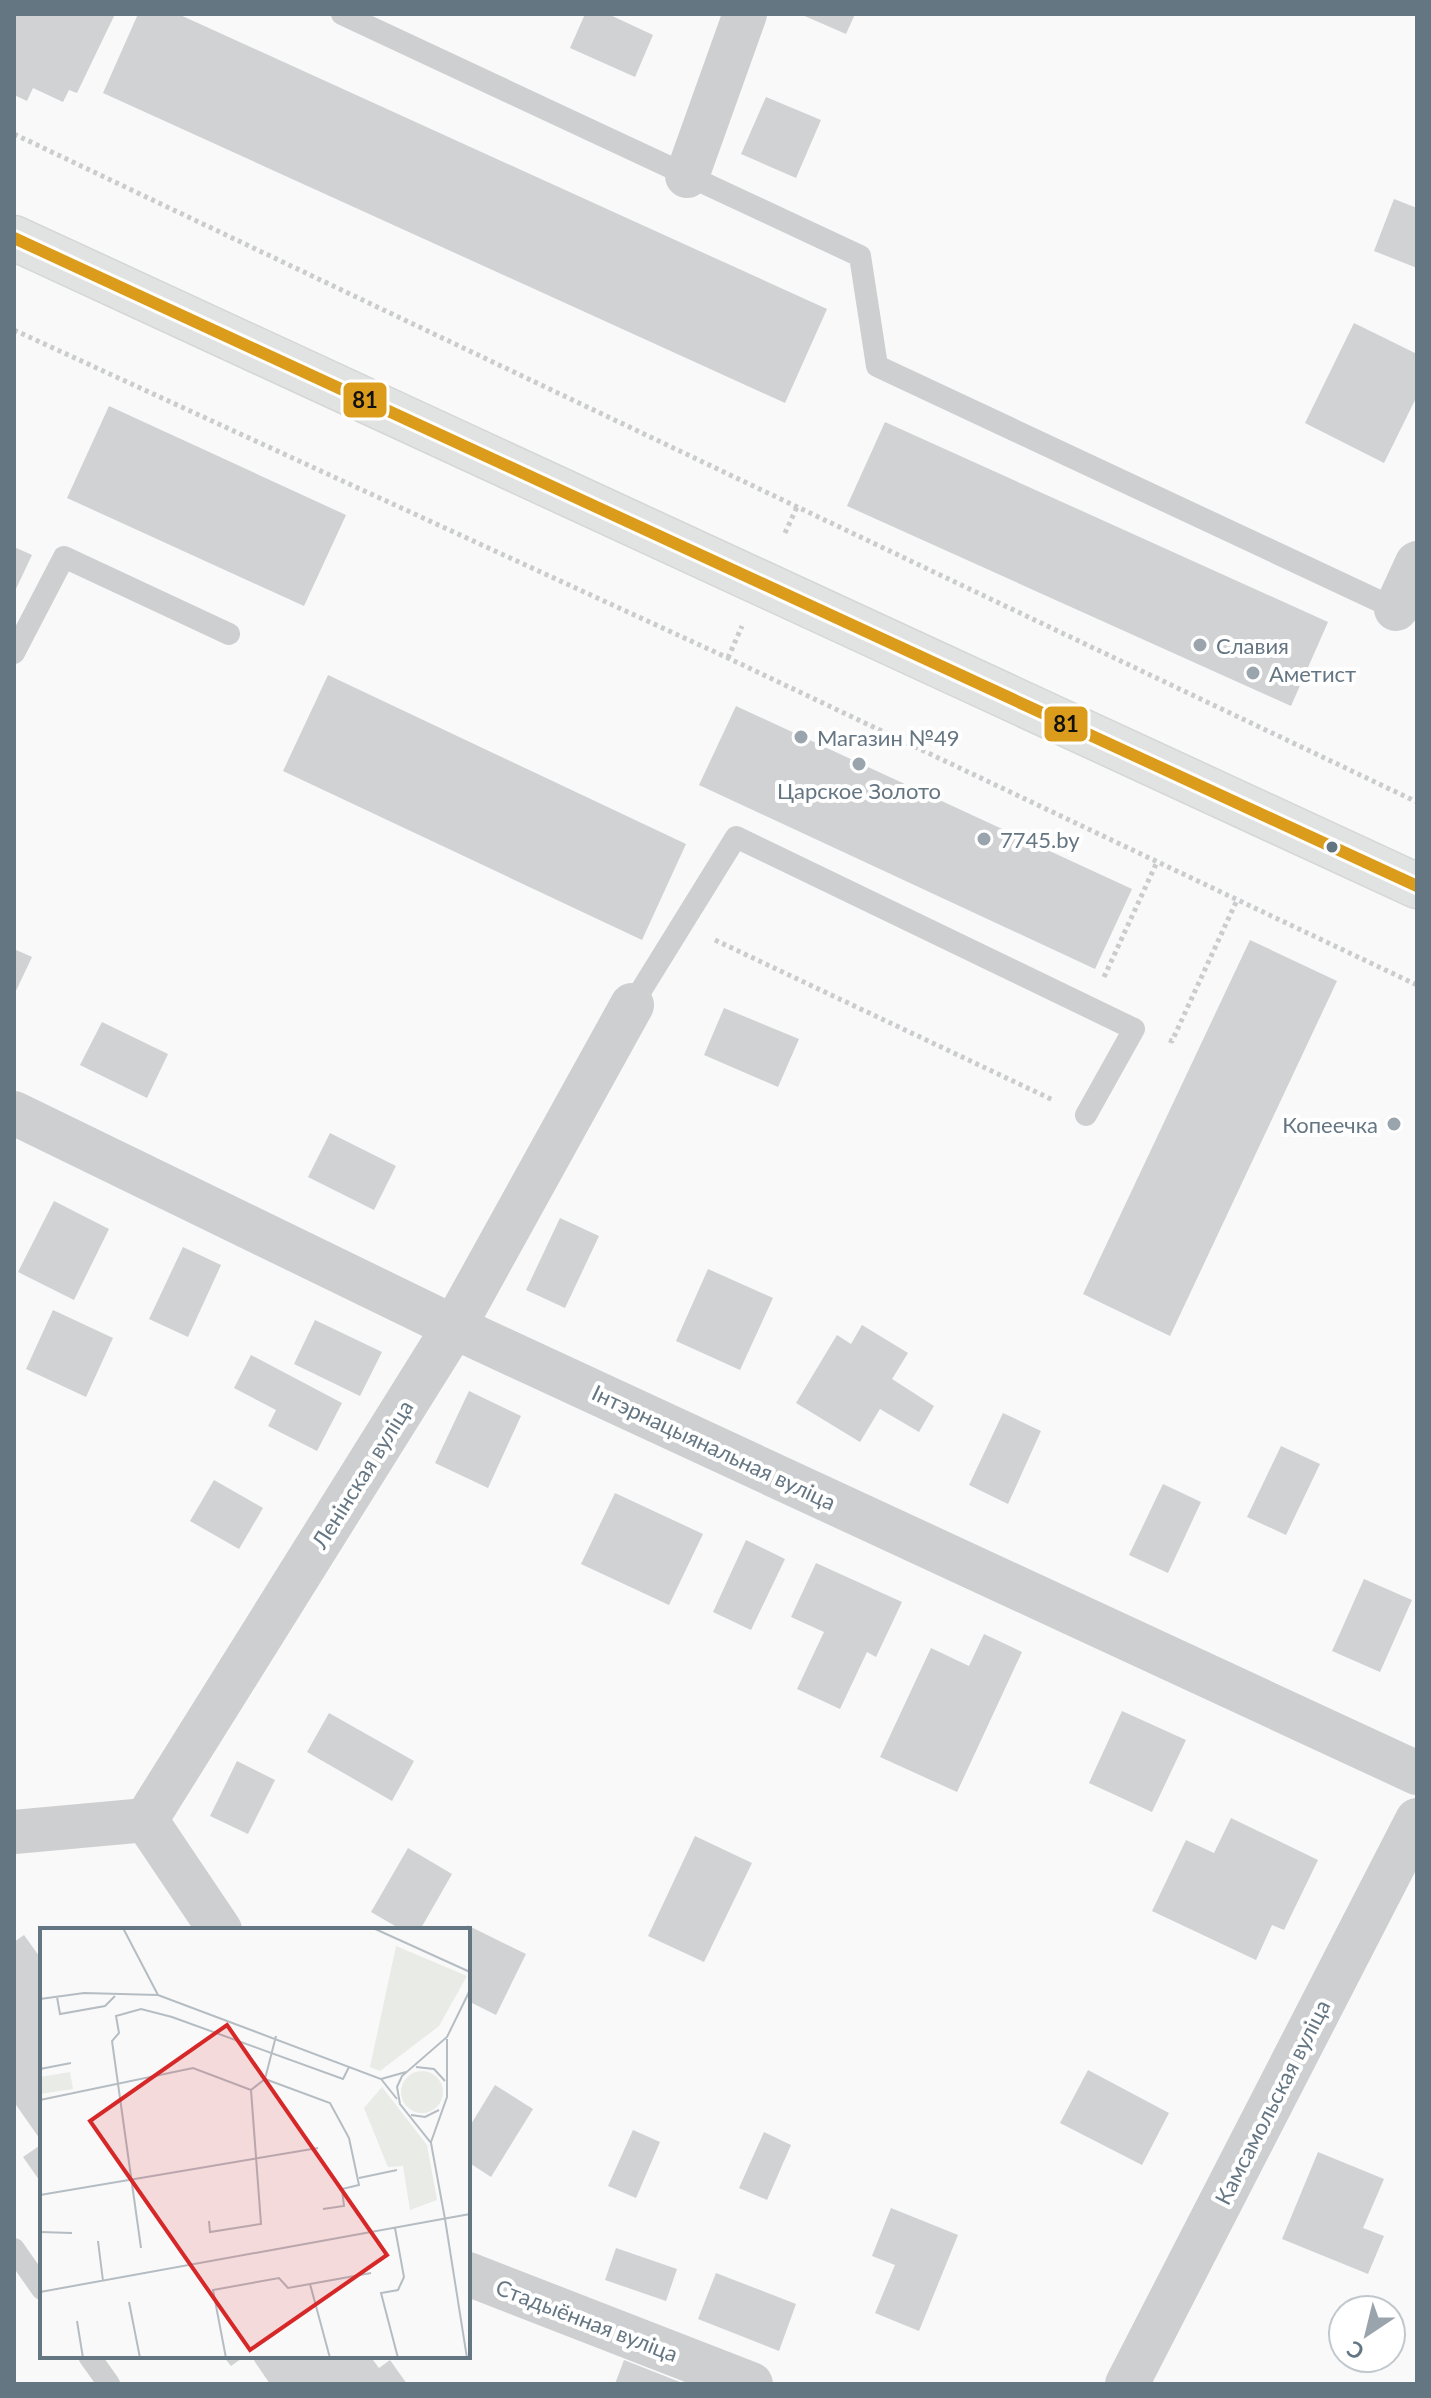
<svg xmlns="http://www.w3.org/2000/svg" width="1431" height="2398" viewBox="0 0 1431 2398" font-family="Lato,sans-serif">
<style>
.building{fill:#d0d2d3}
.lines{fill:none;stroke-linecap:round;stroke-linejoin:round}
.secondary-casing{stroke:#d5d6d7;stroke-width:47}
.path{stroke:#cbcccd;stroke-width:5;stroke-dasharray:4 4;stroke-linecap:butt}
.service{stroke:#cecfd0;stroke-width:22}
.minor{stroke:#cecfd0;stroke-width:44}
.secondary{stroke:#e1e2e2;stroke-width:44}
.bus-1-casing{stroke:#fff;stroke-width:18}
.bus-1{stroke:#da9c1a;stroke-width:12}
.poi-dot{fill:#99a4ac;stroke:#fff;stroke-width:3}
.bus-dot{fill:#657683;stroke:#fff;stroke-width:3}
.labels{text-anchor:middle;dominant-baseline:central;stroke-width:8;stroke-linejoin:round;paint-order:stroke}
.poi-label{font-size:22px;fill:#657683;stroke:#fff;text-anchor:start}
.street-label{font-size:22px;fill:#657683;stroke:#fff}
.inset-road{fill:none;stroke:#b5bdc3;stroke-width:2}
.view{fill:#d62828;fill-opacity:0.15;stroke:#d62828;stroke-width:4}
.inset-edge{fill:none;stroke:#657683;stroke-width:4}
.line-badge{stroke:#fff;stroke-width:3}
.pale-badge-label{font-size:22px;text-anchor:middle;font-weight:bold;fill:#111}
</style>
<rect width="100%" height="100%" fill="#f9f9f9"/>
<g class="building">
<polygon points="14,14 115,14 77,93 69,90 63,102 33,88 27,101 14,95"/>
<polygon points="138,14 178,14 827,309 785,403 103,93"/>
<polygon points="585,14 608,14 653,35 635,77 570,48"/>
<polygon points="800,14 855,14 846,34"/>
<polygon points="766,97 821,120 796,178 741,154"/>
<polygon points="1394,199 1417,208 1417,268 1374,251"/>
<polygon points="1354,323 1417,354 1417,396 1384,463 1305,423"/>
<polygon points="109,406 346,515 304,606 67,498"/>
<polygon points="885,422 1328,622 1291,706 847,506"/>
<polygon points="14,547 32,555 14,593"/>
<polygon points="328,675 686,844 642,940 283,771"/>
<polygon points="736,706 1132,889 1095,969 699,785"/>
<polygon points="1250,940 1337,981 1170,1336 1083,1294"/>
<polygon points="14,949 32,957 14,995"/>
<polygon points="724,1008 799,1039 778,1087 704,1055"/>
<polygon points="102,1022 168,1054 147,1098 80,1065"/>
<polygon points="330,1133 396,1166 374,1210 308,1177"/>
<polygon points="54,1201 109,1229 74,1300 18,1272"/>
<polygon points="560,1218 599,1236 565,1308 526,1290"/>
<polygon points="183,1247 221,1265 188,1337 149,1319"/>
<polygon points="708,1269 773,1298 740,1370 676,1341"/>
<polygon points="53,1310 113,1338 86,1397 26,1369"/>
<polygon points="315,1320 382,1352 360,1396 294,1364"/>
<polygon points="862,1325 908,1353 892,1379 934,1406 919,1432 880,1409 860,1442 796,1403 837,1335 851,1344"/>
<polygon points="251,1355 342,1403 317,1451 268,1426 276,1410 234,1388"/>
<polygon points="469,1391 521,1416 488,1488 435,1463"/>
<polygon points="1003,1413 1041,1431 1008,1504 969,1485"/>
<polygon points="1281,1446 1320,1464 1286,1535 1247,1517"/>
<polygon points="214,1480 263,1508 239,1549 190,1521"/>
<polygon points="1163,1484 1201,1502 1168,1573 1129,1555"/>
<polygon points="615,1493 703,1534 669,1605 581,1564"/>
<polygon points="746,1540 785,1559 751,1630 713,1612"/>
<polygon points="816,1563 902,1602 876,1657 867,1652 840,1709 797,1689 824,1632 791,1617"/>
<polygon points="1364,1579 1412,1600 1380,1672 1332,1651"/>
<polygon points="984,1634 1022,1652 957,1792 880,1757 931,1648 969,1666"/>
<polygon points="1122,1711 1186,1740 1152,1812 1089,1783"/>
<polygon points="329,1713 414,1761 392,1801 307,1752"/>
<polygon points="237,1761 275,1780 248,1834 210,1816"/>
<polygon points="1231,1818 1318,1860 1284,1930 1272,1925 1256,1960 1152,1911 1186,1840 1214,1853"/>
<polygon points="695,1836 752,1863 704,1962 648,1936"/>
<polygon points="408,1848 452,1874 420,1930 402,1930 371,1912"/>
<polygon points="467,1925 526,1954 496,2015 468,2001"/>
<polygon points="24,1935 42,1960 42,2142 14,2102 14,1942"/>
<polygon points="1088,2070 1169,2113 1142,2165 1060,2123"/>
<polygon points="495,2085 533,2109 491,2177 468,2162 468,2129"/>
<polygon points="633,2130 660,2142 636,2198 608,2186"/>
<polygon points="764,2132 791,2145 767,2200 739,2188"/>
<polygon points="42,2144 42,2184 23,2157"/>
<polygon points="1318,2152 1384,2179 1363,2228 1384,2236 1368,2274 1282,2239"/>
<polygon points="891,2208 958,2235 919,2331 875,2313 895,2265 872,2256"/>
<polygon points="616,2248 677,2269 666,2301 605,2280"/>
<polygon points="716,2273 796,2304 779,2351 698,2319"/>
<polygon points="223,2356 245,2356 231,2366"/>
<polygon points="251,2356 370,2356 379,2368 390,2360 407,2384 270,2384"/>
<polygon points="624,2360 685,2384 615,2384"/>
</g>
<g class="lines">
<g class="secondary-casing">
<polyline id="secondary" points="14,238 1417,886"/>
</g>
<g class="path">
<polyline points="14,134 1417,802"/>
<polyline points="14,330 728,658 1417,985"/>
<polyline points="785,533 797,507"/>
<polyline points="728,658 742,626"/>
<polyline points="715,940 1053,1100"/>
<polyline points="1104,977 1157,862"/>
<polyline points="1169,1040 1172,1041 1237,900"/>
</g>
<g class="service">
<polyline points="342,14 860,256 877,366 1396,609"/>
<polyline points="14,653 64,557 229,634"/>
<polyline points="632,1005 736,837 1134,1029 1086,1115"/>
<polyline points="14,2249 42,2289"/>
<polyline points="89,2356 109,2384"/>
</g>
<g class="minor">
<polyline points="687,176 745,14"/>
<polyline points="1396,609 1417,563"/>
<polyline points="14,1113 454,1327 1417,1773"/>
<polyline points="146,1820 220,1930"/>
<polyline points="14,1832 146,1820 454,1327 632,1005"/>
<polyline points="468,2274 751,2384"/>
<polyline points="1127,2384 1417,1820"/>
</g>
<use href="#secondary" class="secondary"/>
<g class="bus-1-casing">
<polyline id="bus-1" points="14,238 1417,886"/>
</g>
<use href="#bus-1" class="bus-1"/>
</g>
<g class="poi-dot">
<circle cx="1200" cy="645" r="8"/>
<circle cx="1253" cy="673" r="8"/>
<circle cx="801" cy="737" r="8"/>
<circle cx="859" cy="764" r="8"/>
<circle cx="984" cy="839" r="8"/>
<circle cx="1394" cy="1124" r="8"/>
</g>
<circle class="bus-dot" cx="1332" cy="847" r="7"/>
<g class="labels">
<g class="poi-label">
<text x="1216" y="645">Славия</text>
<text x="1269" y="673">Аметист</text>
<text x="817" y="737">Магазин №49</text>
<text x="859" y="790" text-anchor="middle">Царское Золото</text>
<text x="1000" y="839">7745.by</text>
<text x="1378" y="1124" text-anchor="end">Копеечка</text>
</g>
<g class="street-label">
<text transform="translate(714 1447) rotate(25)">Інтэрнацыянальная вуліца</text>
<text transform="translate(362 1474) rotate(-58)">Ленінская вуліца</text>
<text transform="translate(1272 2102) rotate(-63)">Камсамольская вуліца</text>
<text transform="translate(587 2320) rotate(21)">Стадыённая вуліца</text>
</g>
</g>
<g transform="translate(40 1928)">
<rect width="430" height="430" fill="#f9f9f9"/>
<path d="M356,18L427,48L399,98L340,143L330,139ZM361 164a21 21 0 1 1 42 0a21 21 0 1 1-42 0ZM30,144L33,161L0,166V149ZM342,159L387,217L397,272L370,282L363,238L348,239L324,180Z" fill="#e8ebe6"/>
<path class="inset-road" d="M83,0L118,67M333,0L430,44M17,69L20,86L65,78L75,68M0,71L44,65L118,67L341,151L357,171M376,139L394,141L405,153M0,141L31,135M225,151L290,175L309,210L319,257L302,261L304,278L283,281M341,151L366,144M0,172L153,140L211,162M371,187L385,189L399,182M391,214L407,169V111M319,250L357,242M0,267L278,220M405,291L427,430M405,291L391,215L360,176L357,159L362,148L407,109L430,62M169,293L170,304L221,296L211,162L225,151L236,108M355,300L364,349L358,362L341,365L358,430M0,304L32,305M58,313L63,353M101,320L72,113L79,105L76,88L101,81L132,89L303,151L309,139M270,356L290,430M0,364L430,286M89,374L100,430M37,393L43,430M186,430L173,362L239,350L248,360L331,345"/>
<path class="view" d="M187,97L347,327L210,422L50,193Z"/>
<rect width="430" height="430" class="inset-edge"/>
</g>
<g class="line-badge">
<rect x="342" y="381" width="46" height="38" rx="8" fill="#da9c1a"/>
<rect x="1043" y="705" width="46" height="38" rx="8" fill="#da9c1a"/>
</g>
<g class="pale-badge-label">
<text x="365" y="408">81</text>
<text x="1066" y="732">81</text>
</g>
<rect width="1431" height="2398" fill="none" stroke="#657683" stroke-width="32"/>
<g transform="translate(1367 2334) rotate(215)"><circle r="38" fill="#ffffff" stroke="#c1c8cd" stroke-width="2"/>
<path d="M0-6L14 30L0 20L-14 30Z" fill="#99a4ac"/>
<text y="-12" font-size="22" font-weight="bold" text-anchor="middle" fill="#657683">С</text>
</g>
</svg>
